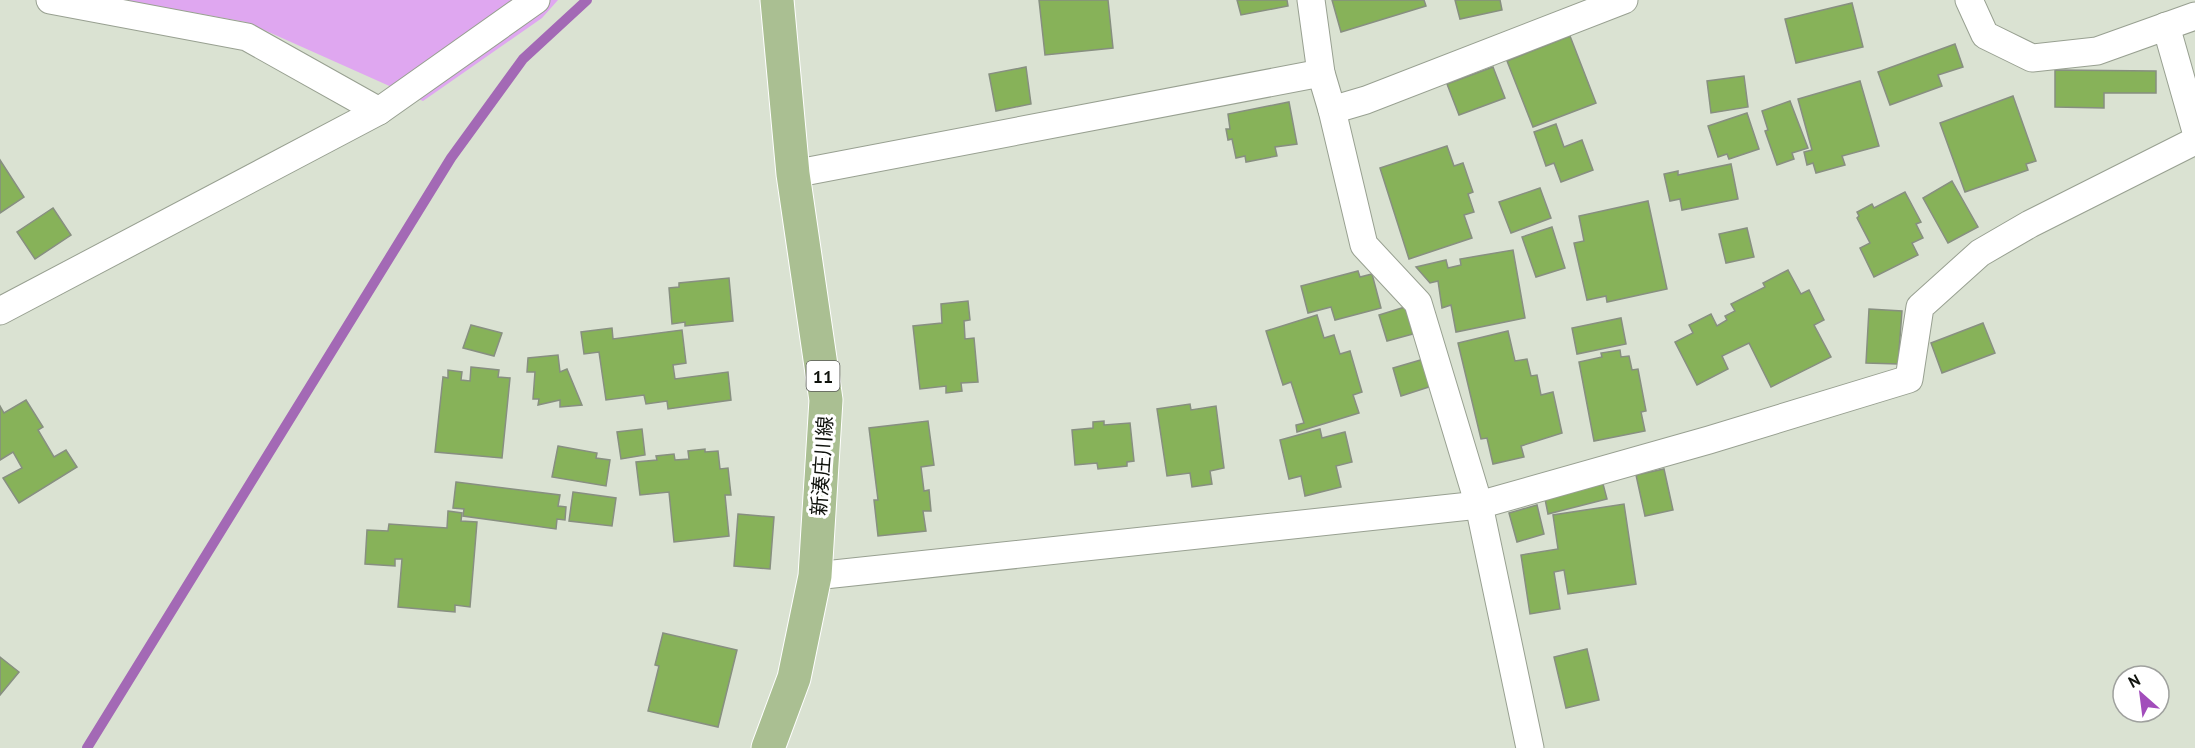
<svg xmlns="http://www.w3.org/2000/svg" width="2195" height="748" viewBox="0 0 2195 748" font-family="'PT Sans','Noto Sans JP',sans-serif">
<style>
.green{fill:#dfa7f0}
.lines{fill:none;stroke-linecap:round;stroke-linejoin:round}
.stream{stroke:#a369b5;stroke-width:10}
.building{fill:#87b259;stroke:#878f80;stroke-width:1.5}
.minor-casing{stroke:#98a091;stroke-width:29}
.primary-casing{stroke:#fff;stroke-width:35}
.minor{stroke:#fff;stroke-width:27}
.primary{stroke:#aabf92;stroke-width:33}
.labels{text-anchor:middle;dominant-baseline:central;stroke-width:6;stroke-linejoin:round;paint-order:stroke}
.shield{fill:#fff;stroke:#585a56;stroke-width:1.5}
.shield-label{font-size:18px;font-weight:bold;fill:#10130d}
.street-label{font-size:20px;fill:#10130d;stroke:#fff}
</style>
<rect width="100%" height="100%" fill="#dae2d2"/>
<polygon class="green" points="124,0 558,0 542,18 423,101 246,22"/>
<g class="lines">
<polyline class="stream" points="87,748 451,158 523,59 587,0"/>
</g>
<g class="building">
<polygon points="1039,0 1108,0 1113,48 1045,55"/>
<polygon points="1237,0 1287,0 1288,6 1241,15"/>
<polygon points="1332,0 1424,0 1426,6 1341,32"/>
<polygon points="1455,0 1500,0 1502,10 1460,19"/>
<polygon points="1852,3 1863,47 1796,63 1785,19"/>
<polygon points="1570,36 1596,103 1533,127 1507,61"/>
<polygon points="1955,44 1963,67 1938,75 1942,86 1890,105 1878,72"/>
<polygon points="1026,67 1031,104 996,111 989,74"/>
<polygon points="1493,67 1505,98 1459,115 1447,84"/>
<polygon points="2055,70 2156,71 2156,93 2104,93 2104,108 2055,107"/>
<polygon points="1744,76 1748,107 1711,113 1707,81"/>
<polygon points="1860,81 1879,146 1842,156 1845,165 1816,173 1813,163 1807,165 1804,152 1812,150 1798,99"/>
<polygon points="2013,96 2036,161 2026,164 2028,170 1965,192 1940,123"/>
<polygon points="1790,101 1808,148 1792,153 1794,159 1777,165 1765,131 1768,130 1762,111"/>
<polygon points="1289,102 1297,144 1275,147 1277,156 1246,162 1245,156 1236,158 1232,139 1228,140 1226,129 1230,129 1228,114"/>
<polygon points="1747,113 1759,149 1729,159 1727,154 1718,157 1708,126"/>
<polygon points="1556,124 1564,147 1582,140 1593,170 1561,182 1554,163 1546,166 1534,132"/>
<polygon points="1447,146 1454,166 1463,163 1473,192 1468,194 1474,212 1464,215 1472,238 1409,259 1380,168"/>
<polygon points="0,160 24,197 0,213"/>
<polygon points="1731,164 1738,199 1682,210 1680,199 1670,201 1664,174 1678,171 1678,175"/>
<polygon points="1952,181 1978,227 1948,243 1923,198"/>
<polygon points="1540,188 1551,218 1511,233 1499,202"/>
<polygon points="1905,192 1921,222 1916,224 1923,238 1912,243 1918,255 1874,277 1860,248 1870,243 1857,218 1859,216 1857,212 1872,204 1874,208"/>
<polygon points="1648,201 1667,289 1607,302 1606,296 1587,300 1574,243 1584,241 1579,216"/>
<polygon points="53,208 71,235 35,259 17,232"/>
<polygon points="1552,227 1565,268 1536,277 1522,237"/>
<polygon points="1747,228 1754,257 1726,263 1719,234"/>
<polygon points="1513,250 1525,318 1456,332 1451,305 1442,308 1438,281 1430,283 1416,267 1446,260 1448,268 1461,265 1460,259"/>
<polygon points="1788,270 1801,294 1809,290 1824,320 1814,325 1831,357 1771,387 1749,343 1722,356 1728,369 1697,385 1675,342 1693,333 1689,325 1711,314 1717,326 1727,320 1725,316 1735,311 1731,304 1765,287 1763,283"/>
<polygon points="1358,271 1360,277 1372,274 1381,308 1335,320 1331,307 1308,313 1301,286"/>
<polygon points="729,278 733,321 685,326 685,322 672,324 669,288 679,287 679,283"/>
<polygon points="968,301 970,320 964,321 965,339 974,338 978,382 961,383 962,391 946,393 946,386 920,389 913,326 942,323 941,304"/>
<polygon points="1405,307 1413,334 1387,341 1379,315"/>
<polygon points="1869,309 1902,311 1898,364 1866,363"/>
<polygon points="1317,315 1324,338 1334,335 1340,354 1350,351 1362,392 1353,395 1359,413 1297,432 1296,425 1304,423 1291,382 1283,385 1266,331"/>
<polygon points="1621,318 1626,344 1577,354 1572,328"/>
<polygon points="1983,323 1995,353 1942,373 1931,343"/>
<polygon points="471,325 502,333 494,356 463,348"/>
<polygon points="612,328 613,339 682,330 686,363 673,365 675,379 728,372 731,400 668,409 667,401 646,404 644,395 606,400 599,352 584,354 581,332"/>
<polygon points="1508,331 1515,361 1527,359 1531,376 1537,375 1541,395 1553,392 1562,433 1521,446 1524,457 1493,464 1487,438 1481,439 1458,343"/>
<polygon points="1620,350 1621,357 1629,356 1632,370 1638,369 1646,411 1641,412 1645,431 1594,441 1579,362 1602,357 1601,353"/>
<polygon points="558,355 560,372 567,369 582,405 560,407 560,400 538,405 539,399 533,399 535,372 527,372 528,358"/>
<polygon points="1424,359 1432,386 1401,396 1393,368"/>
<polygon points="471,367 499,370 498,377 510,378 502,458 435,452 443,377 448,378 448,370 462,372 461,380 470,381"/>
<polygon points="26,400 43,427 38,430 54,457 66,450 77,467 19,503 3,478 22,468 13,452 0,460 0,406 4,413"/>
<polygon points="1190,404 1191,410 1216,406 1224,468 1210,471 1212,484 1192,487 1190,473 1167,476 1157,409"/>
<polygon points="928,421 934,465 921,467 924,491 929,490 931,511 923,511 926,531 878,536 874,500 878,500 869,428"/>
<polygon points="1104,421 1104,425 1130,423 1134,461 1127,462 1127,466 1098,469 1097,463 1075,465 1072,430 1093,428 1093,422"/>
<polygon points="642,429 645,455 621,459 617,432"/>
<polygon points="1320,429 1322,438 1345,432 1352,462 1336,466 1341,487 1305,496 1301,476 1289,479 1280,440"/>
<polygon points="558,446 597,453 596,458 610,460 606,486 552,477"/>
<polygon points="705,449 705,452 718,451 720,469 728,468 731,495 725,495 729,536 674,542 669,492 640,495 636,462 657,460 656,456 674,454 675,460 689,459 688,451"/>
<polygon points="1664,469 1673,510 1645,516 1636,475"/>
<polygon points="456,482 560,495 558,506 566,507 565,520 557,519 556,529 463,516 464,509 453,508"/>
<polygon points="1603,484 1607,499 1548,514 1545,499"/>
<polygon points="573,492 616,498 612,526 569,521"/>
<polygon points="1624,504 1636,584 1568,594 1564,570 1554,572 1560,609 1530,614 1521,555 1558,549 1553,515"/>
<polygon points="1537,505 1544,534 1517,542 1509,513"/>
<polygon points="448,511 462,513 461,521 477,522 470,607 455,605 455,612 398,607 402,559 395,559 395,566 365,564 367,530 388,531 389,524 447,528"/>
<polygon points="738,514 774,517 770,569 734,566"/>
<polygon points="663,633 737,650 718,727 648,711 659,666 655,665"/>
<polygon points="1587,649 1599,700 1566,708 1554,657"/>
<polygon points="0,657 19,672 0,695"/>
</g>
<g class="lines">
<g class="minor-casing">
<g id="minor">
<polyline points="50,0 247,37 379,111"/>
<polyline points="1311,0 1321,73 1332,110 1364,245 1418,303 1479,505 1530,748"/>
<polyline points="1969,0 1985,35 2032,58 2097,51 2195,16"/>
<polyline points="2166,26 2195,128"/>
<polyline points="1332,110 1366,100 1624,0"/>
<polyline points="793,174 1321,73"/>
<polyline points="0,311 379,111 536,0"/>
<polyline points="815,576 1479,505 1709,440 1909,379 1920,307 1980,253 2030,224 2195,141"/>
</g>
</g>
<g class="primary-casing">
<polyline id="primary" points="768,748 794,678 815,576 826,400 793,174 777,0"/>
</g>
<use href="#minor" class="minor"/>
<use href="#primary" class="primary"/>
</g>
<g class="labels">
<rect class="shield" x="806.5" y="361" width="33" height="30" rx="4.5"/>
<g class="shield-label">
<text x="823" y="376">11</text>
</g>
<g class="street-label">
<text transform="translate(822 466) rotate(-86)">新湊庄川線</text>
</g>
</g>
<g transform="translate(2141 694) rotate(332)"><circle r="28" fill="#ffffff" stroke="#9fa19e" stroke-width="1.5"/>
<path d="M0-4.5L10 22L0 15L-10 22Z" fill="#a24dbb"/>
<text y="-9" font-size="16" font-weight="bold" text-anchor="middle" fill="#10130d">N</text>
</g>
</svg>
